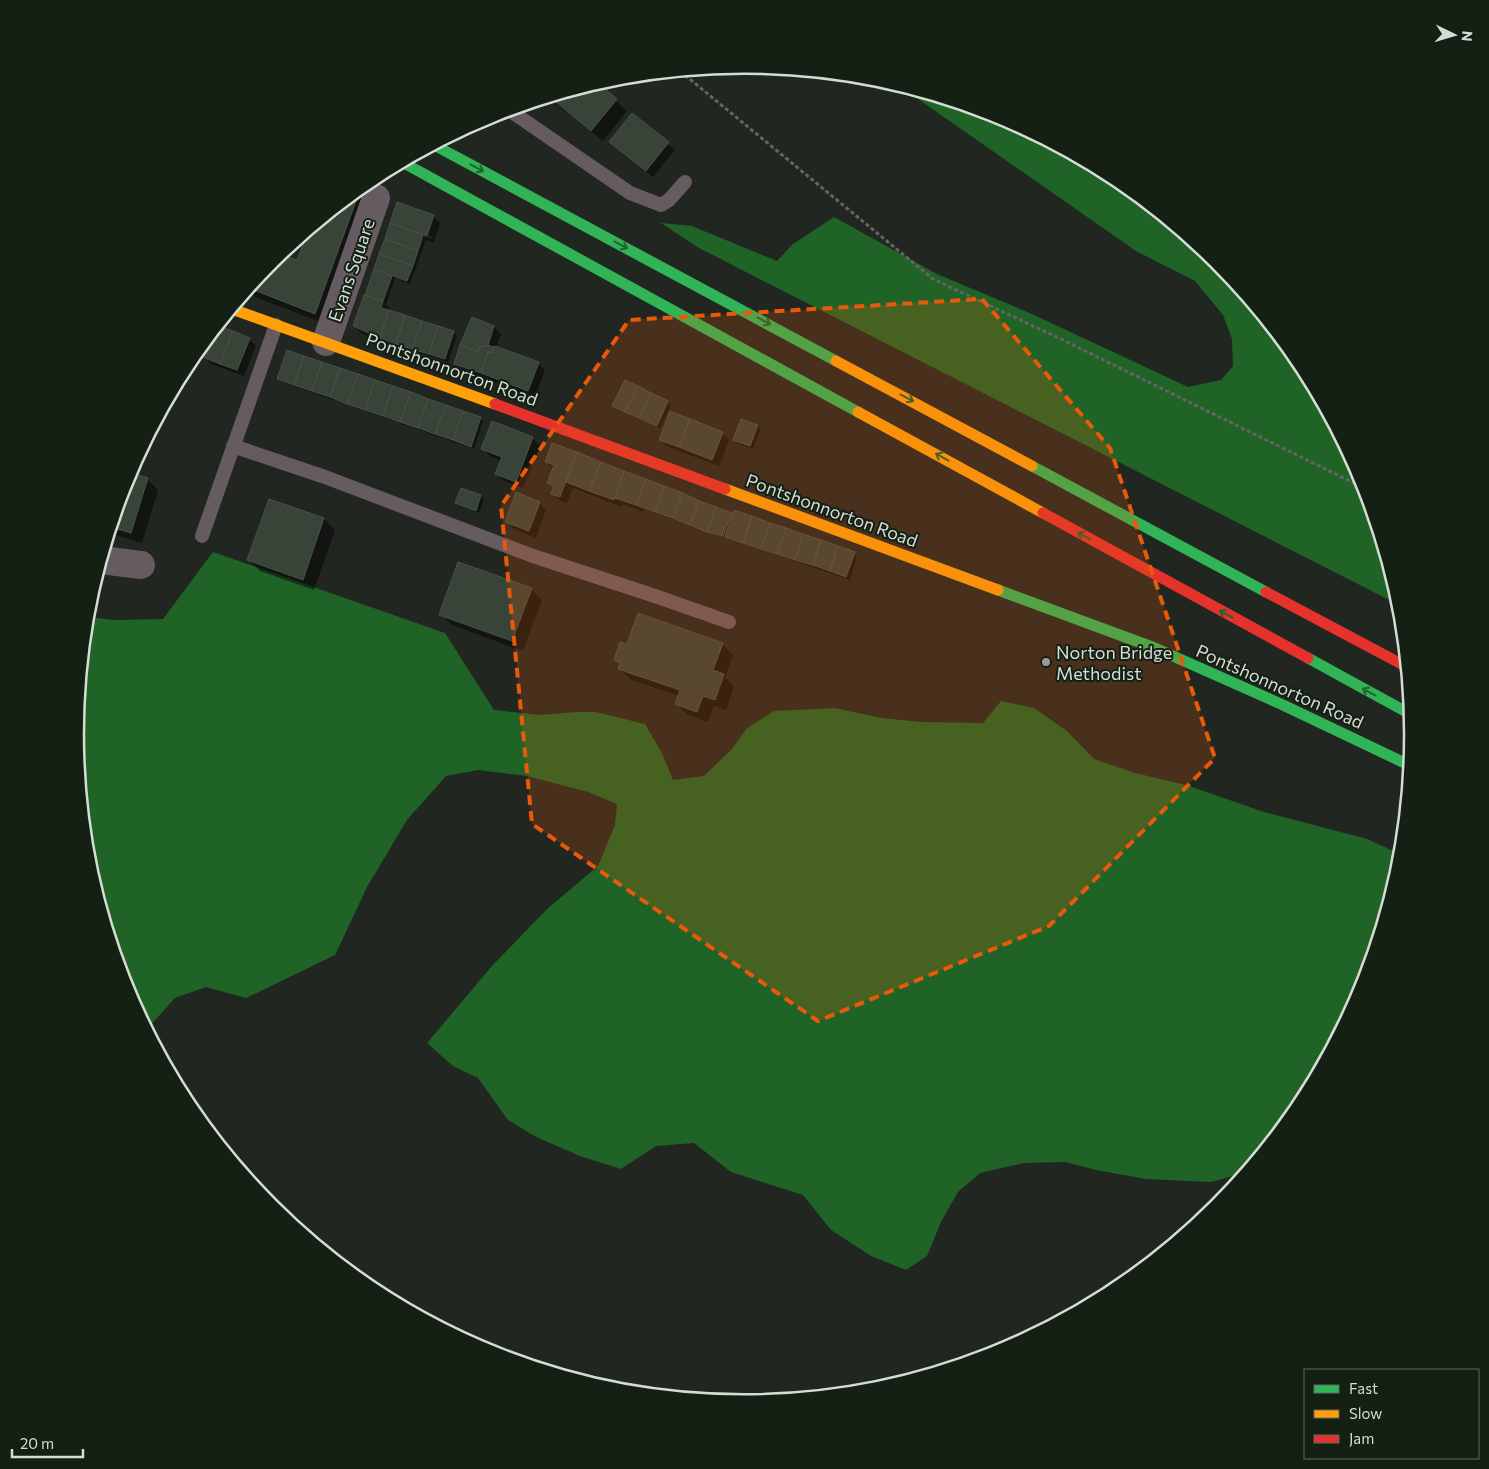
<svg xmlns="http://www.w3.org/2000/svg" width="1489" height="1469" viewBox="0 0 1489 1469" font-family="Commissioner,sans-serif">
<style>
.forest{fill:#206326}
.shadow{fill:#0007;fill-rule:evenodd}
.building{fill:#374437;stroke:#4b504b}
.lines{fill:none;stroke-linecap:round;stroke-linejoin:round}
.path{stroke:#676263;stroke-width:3;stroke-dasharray:4 2.5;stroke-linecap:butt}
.lane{stroke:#675b62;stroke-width:14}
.street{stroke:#675b62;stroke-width:28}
.fast{stroke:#30b455;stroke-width:11}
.slow{stroke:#ff9f0a;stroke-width:11}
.jam{stroke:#e5322d;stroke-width:11}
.oneway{stroke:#216331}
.marked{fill:#e8590c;fill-opacity:0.2;stroke:#e8590c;stroke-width:4;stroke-dasharray:10 6;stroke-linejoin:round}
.poi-dot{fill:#969c95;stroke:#142014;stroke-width:2}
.labels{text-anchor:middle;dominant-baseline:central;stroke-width:4;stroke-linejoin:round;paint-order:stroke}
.street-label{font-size:18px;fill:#d5dcd4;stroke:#142014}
.poi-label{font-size:18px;fill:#d5dcd4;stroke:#142014;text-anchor:start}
.rim{fill:none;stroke:#d5dcd4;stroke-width:2.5}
</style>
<rect width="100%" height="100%" fill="#212621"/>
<g class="forest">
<polygon points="898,85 1001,116 1117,178 1218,261 1301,363 1363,479 1401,606 699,248 661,223 692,226 777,261 793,244 834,217 937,274 1032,314 1188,387 1221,380 1233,366 1232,339 1223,315 1195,281 1136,251"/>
<polygon points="213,552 445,633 494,710 540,715 576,712 596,712 645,724 662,753 673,780 704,776 732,749 747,728 774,711 835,708 881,718 922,722 983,723 1001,701 1034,708 1067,731 1094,759 1135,773 1186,785 1264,812 1367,839 1402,855 1401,865 1363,991 1301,1107 1247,1172 1211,1182 1146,1179 1096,1170 1065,1162 1024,1163 980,1173 958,1192 941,1222 927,1256 906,1270 871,1256 831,1230 803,1195 731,1172 694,1143 656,1146 621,1169 580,1156 536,1137 508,1120 478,1078 453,1066 427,1043 492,966 547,909 598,866 615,825 617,804 588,792 527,776 478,770 446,776 407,820 367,887 335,955 246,998 206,987 175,998 147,1029 126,990 88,865 75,734 87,617 115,620 163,619"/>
</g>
<g class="shadow">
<polygon points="596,83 627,111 603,141 549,98"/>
<polygon points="633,115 675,150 653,177 618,149"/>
<polygon points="358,190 371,202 326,324 255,297 248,290 271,261 279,255 298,262 310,229"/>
<path d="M398,204L433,216L440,223L434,243L426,240L410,284L395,278L386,305L390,309L389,311L453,332L457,336L448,362L388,342L387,344L361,333L354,326ZM398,225L433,237L432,239L398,228Z"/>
<polygon points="217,327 249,339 256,346 244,376 211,364 207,360 194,355"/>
<polygon points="494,327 501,334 496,348 538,363 545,370 535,397 463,370 455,363"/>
<polygon points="278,379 480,418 483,421 474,449 282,382"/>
<polygon points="667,402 671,405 660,428 617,408 614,405"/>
<polygon points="493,423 533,439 540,446 523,488 504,481 497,474 502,461 490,456 483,449"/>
<polygon points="757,426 761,429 753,449 737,443 734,440"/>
<polygon points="722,433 729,440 719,466 668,447 661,440"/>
<polygon points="553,444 733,516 854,554 857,557 850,580 644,509 643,512 622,504 621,507 573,488 567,503 560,501 553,493 554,488 549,483 553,469 546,462"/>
<polygon points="128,474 147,479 158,490 142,543 109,533"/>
<polygon points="462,489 481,496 484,499 479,513 460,506 457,503"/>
<polygon points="270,501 324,519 335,530 314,590 260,571 249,560"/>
<polygon points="539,503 546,510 536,538 513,529 506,522"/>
<polygon points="531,589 542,600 523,651 452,625 441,614"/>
<polygon points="722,644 733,655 725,677 734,686 726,710 714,706 708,722 688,715 677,704 679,696 631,680 620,669 621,666 615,660 628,646"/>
</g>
<g class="building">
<polygon points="598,83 617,99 591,131 550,97"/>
<polygon points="632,113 669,142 646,171 609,142"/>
<polygon points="359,189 360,190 315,314 249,288 271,261 280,254 297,260 309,230"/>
<polygon points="397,202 434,215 427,236 390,223"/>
<polygon points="390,223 423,235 418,251 385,239"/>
<polygon points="385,239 418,251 413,266 379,254"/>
<polygon points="379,254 413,266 407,281 374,269"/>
<polygon points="374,269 392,276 383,301 365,295"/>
<polygon points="364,295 383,301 381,308 389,310 380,338 353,326"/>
<polygon points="389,310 405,315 396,344 380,338"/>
<polygon points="405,315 422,321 412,349 396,344"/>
<polygon points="472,317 494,326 488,345 479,347 478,352 460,345"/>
<polygon points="422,321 438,326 429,354 412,349"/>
<polygon points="218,326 233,331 220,364 202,357 209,336"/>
<polygon points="438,326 454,331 445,359 429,354"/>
<polygon points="233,331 250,338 237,370 220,364"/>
<polygon points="209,336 202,357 195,354"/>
<polygon points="460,345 478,352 479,347 488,345 494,347 492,353 488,352 481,373 454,364"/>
<polygon points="495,346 539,362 528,391 481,373 488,352 492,353"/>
<polygon points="287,350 304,356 294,385 277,379"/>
<polygon points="304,356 322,362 312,391 294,385"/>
<polygon points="322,362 340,368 330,397 312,391"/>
<polygon points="340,368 358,374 347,404 330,397"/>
<polygon points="358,374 375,380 365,410 347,404"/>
<polygon points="375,380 393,386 383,416 365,410"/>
<polygon points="625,380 638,386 625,412 612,406"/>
<polygon points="393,386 411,392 400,422 383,416"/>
<polygon points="638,386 651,393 639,418 625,412"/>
<polygon points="411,392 428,399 418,428 400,422"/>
<polygon points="651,393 668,401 657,426 639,418"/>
<polygon points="428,399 446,405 435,434 418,428"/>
<polygon points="446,405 463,411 453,440 435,434"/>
<polygon points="463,411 481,417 471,447 453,440"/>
<polygon points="670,411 690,419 679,447 659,440"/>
<polygon points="690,419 723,432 712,460 679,447"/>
<polygon points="741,419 758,425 750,446 733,440"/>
<polygon points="492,421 533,437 516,482 495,474 502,457 481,449"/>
<polygon points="552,443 577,452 560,497 551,494 554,486 547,483 554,465 545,462"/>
<polygon points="577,452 601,462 589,491 566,482"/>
<polygon points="601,462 624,471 614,500 589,491"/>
<polygon points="624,471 646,479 636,505 615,498"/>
<polygon points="129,472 148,478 131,533 111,527"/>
<polygon points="646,479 664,486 655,512 636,505"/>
<polygon points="664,486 683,493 673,518 655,512"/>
<polygon points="461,488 481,495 476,511 455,503"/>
<polygon points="516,492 540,502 529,531 505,522"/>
<polygon points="683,493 699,501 690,525 673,518"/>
<polygon points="269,499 324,518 303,580 247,560"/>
<polygon points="699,501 716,507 707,532 690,525"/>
<polygon points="716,507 732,513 723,536 707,532"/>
<polygon points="734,510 752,516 743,543 725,537"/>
<polygon points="752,516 770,523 761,549 743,543"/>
<polygon points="770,523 786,528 777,554 761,549"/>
<polygon points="786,528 803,534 795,560 777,554"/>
<polygon points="803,534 821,540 813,565 795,560"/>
<polygon points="821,540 838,546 830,571 813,565"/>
<polygon points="838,546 855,552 846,577 830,571"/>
<polygon points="458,562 532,588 512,641 439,615"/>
<polygon points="638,613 723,643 713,670 724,674 715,700 703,696 697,712 675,704 680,690 618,669 620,663 614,660 620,642 627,644"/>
</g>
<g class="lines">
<polyline class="path" points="680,71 933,279 1063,340 1366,489"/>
<g class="lane">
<polyline points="509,110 630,193 661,205 669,200 685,182"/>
<polyline points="233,446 325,477 533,556 655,596 729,622"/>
<polyline points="202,536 276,325"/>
</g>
<g class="street">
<polyline points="326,342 376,198"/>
<polyline points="101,560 141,565"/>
</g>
<g class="fast">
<polyline points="434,145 836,361"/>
<polyline points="402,162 858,412"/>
<polyline points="1032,466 1266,592"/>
<polyline points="998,590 1155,648 1283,705 1411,766"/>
<polyline points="1308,658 1412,715"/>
</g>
<g class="slow">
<polyline points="232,309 495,404"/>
<polyline points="836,361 1032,466"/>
<polyline points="858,412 1043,513"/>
<polyline points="725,489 998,590"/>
</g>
<g class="jam">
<polyline points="495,404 725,489"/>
<polyline points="1043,513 1308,658"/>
<polyline points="1266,592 1407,667"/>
</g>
</g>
<defs><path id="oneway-shaft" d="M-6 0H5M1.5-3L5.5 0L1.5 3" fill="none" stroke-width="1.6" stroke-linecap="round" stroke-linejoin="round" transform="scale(1.25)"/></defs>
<g class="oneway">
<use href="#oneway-shaft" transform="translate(477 168) rotate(28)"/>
<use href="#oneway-shaft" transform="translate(621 245) rotate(28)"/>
<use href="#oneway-shaft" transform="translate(764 321) rotate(28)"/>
<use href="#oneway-shaft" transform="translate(907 398) rotate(28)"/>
<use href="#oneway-shaft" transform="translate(942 457) rotate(-151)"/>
<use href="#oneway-shaft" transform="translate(1084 536) rotate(-151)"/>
<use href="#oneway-shaft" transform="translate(1226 614) rotate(-151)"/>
<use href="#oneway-shaft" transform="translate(1369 692) rotate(-152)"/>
</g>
<path class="marked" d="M982,299L1110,448L1215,758L1049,926L818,1021L532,824L501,506L629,320Z"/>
<circle class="poi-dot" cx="1046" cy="662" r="5"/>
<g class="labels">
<g class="street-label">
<text transform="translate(351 270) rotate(-71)">Evans Square</text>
<text transform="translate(452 369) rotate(20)">Pontshonnorton Road</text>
<text transform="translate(832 510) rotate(20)">Pontshonnorton Road</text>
<text transform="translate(1280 686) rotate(24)">Pontshonnorton Road</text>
</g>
<g class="poi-label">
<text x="1056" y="652">Norton Bridge<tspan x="1056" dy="21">Methodist</tspan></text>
</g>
</g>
<path d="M0 0H1489V1469H0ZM84 734a660 660 0 1 1 1320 0a660 660 0 1 1-1320 0Z" fill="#142014" fill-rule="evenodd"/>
<path class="rim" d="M84 734a660 660 0 1 1 1320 0a660 660 0 1 1-1320 0Z"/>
<rect x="1304" y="1369" width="175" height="90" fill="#142014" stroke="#616b61"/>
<rect x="1314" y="1385" width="25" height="8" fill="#30b455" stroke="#616b61"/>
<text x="1349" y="1394" font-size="15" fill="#d5dcd4">Fast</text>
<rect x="1314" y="1410" width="25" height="8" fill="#ff9f0a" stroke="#616b61"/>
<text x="1349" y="1419" font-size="15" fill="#d5dcd4">Slow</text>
<rect x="1314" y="1435" width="25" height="8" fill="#e5322d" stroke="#616b61"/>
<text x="1349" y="1444" font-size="15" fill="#d5dcd4">Jam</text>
<g transform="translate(1454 35) rotate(95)" stroke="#142014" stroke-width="4" paint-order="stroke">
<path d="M0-4L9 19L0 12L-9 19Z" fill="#d5dcd4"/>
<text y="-8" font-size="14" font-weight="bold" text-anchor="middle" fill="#d5dcd4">N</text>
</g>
<path d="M12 1449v8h71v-8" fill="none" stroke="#d5dcd4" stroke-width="2.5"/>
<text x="20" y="1449" font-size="15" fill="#d5dcd4" stroke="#142014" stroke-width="4" paint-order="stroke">20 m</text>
</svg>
